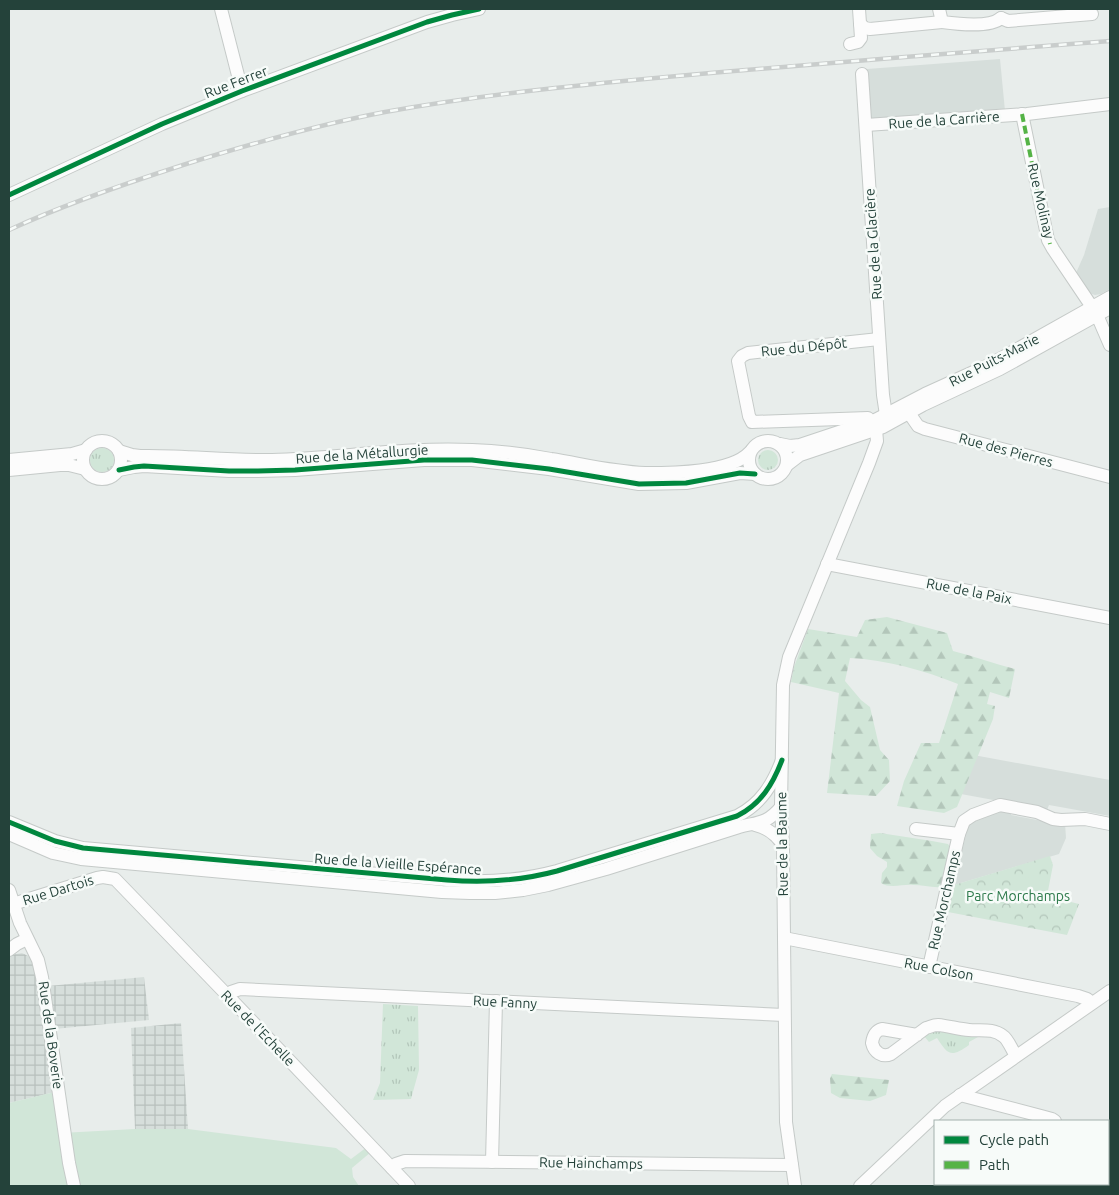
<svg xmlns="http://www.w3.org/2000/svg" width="1119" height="1195" viewBox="0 0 1119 1195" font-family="Ubuntu,sans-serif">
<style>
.built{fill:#d6dedb}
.industrial{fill:url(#industrial-grid)}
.grass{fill:url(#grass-tufts)}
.forest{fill:url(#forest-firs)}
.park{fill:url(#park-crowns)}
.garden{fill:#d1e6d8}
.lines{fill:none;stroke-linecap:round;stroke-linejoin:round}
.minor-casing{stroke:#c5cac8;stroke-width:14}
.minor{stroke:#fcfcfc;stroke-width:12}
.rail-casing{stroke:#c9cdcc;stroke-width:4.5}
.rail{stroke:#f7fbf9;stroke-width:2.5;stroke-dasharray:8;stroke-linecap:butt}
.quiet{stroke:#55b346;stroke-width:4;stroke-dasharray:8 4;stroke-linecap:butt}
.cycleway-casing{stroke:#f7fbf9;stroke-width:8}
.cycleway{stroke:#00873e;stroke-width:5}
.labels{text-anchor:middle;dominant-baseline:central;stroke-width:5;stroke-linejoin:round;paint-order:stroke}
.street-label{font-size:14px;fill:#24423a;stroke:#f7fbf9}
.park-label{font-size:14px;fill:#2d7a4b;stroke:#f7fbf9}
</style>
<defs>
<pattern id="industrial-grid" width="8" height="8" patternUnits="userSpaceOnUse" patternTransform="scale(1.25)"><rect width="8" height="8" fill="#d6dedb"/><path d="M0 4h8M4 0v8" fill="none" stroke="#b8c0bd"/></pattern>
<pattern id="grass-tufts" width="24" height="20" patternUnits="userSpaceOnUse" patternTransform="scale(1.25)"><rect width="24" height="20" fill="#d1e6d8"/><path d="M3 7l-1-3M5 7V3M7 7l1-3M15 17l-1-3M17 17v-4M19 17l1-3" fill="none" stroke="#b3c6ba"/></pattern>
<pattern id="forest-firs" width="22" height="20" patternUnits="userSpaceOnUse" patternTransform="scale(1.25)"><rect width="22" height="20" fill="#d1e6d8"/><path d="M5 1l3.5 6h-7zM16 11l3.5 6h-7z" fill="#b3c6ba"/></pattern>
<pattern id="park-crowns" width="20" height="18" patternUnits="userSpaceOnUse" patternTransform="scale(1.25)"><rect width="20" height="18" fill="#d1e6d8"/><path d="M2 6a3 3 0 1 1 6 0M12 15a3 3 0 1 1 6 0" fill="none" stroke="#b3c6ba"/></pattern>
</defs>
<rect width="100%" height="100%" fill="#e8edeb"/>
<g class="built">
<polygon points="1000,59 1005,111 871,121 867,69"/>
<polygon points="1110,207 1110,289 1101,294 1095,295 1089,293 1076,273 1084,255 1098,209"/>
<polygon points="968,754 1110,780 1110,816 1049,805 1047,810 961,794"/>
<polygon points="998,811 1011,813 1011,815 1048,822 1050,821 1052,826 1065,823 1066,838 1059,854 954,885 969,822"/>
</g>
<g class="industrial">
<polygon points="22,953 30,957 39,980 55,1092 9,1103 9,958 11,955"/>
<polygon points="144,977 149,1020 54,1029 48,986"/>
<polygon points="181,1023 188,1129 135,1129 131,1028"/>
</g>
<g class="grass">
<circle cx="102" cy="460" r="12"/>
<circle cx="768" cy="460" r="10"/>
<polygon points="383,1004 418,1006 419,1070 411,1099 373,1100 380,1083"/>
<path d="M934,1030L978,1035V1037L969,1042V1045C951,1058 948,1055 937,1038L929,1042L924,1036Z"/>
</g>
<g class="forest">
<path d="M887,617L947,633L953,651C974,656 994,664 1015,669L1009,698L990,692L987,704L995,706L993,719L957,807L944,813L897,806L904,781L921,743H939L958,684C923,670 887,660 850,658L845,681L861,700L870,707L880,750L889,760L890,781L876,796L827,793L839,693L791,682L794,667L808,629L857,637L865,620Z"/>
<path d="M880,833L932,841L948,844L950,847L942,887C932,888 923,885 913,885C903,884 890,889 881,883L882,873L887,867V862L877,856L870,848L871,834Z"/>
<polygon points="832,1074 889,1080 886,1095 870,1101 840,1098 831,1093 830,1078"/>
</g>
<polygon class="park" points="1050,856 1053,865 1047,896 1079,904 1067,935 948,912 954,885"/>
<g class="garden">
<polygon points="1035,875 1038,876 1041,888 1040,890 1018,897 1016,896 1012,885 1013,882"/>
<polygon points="55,1092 61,1133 135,1129 188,1129 336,1148 351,1159 367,1147 371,1152 352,1168 353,1177 359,1186 9,1186 9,1103"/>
</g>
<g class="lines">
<g class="minor-casing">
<g id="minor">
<polyline points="221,9 242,91"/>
<path d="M939,9L942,22C957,24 990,28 1001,18"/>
<polyline points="1001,18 1008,21 1092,14"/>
<polyline points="860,24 865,28 870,29 942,22"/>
<polyline points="850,44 858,42 861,38 859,9"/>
<polyline points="862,74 883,395 886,415"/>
<polyline points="1022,114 1048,240 1053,249 1092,307"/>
<polyline points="866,125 1027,114 1110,104"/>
<polyline points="9,195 162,124 242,91 427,22 452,15 479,9"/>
<polyline points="1097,315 1110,345"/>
<polyline points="909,413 918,426 925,429 1110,477"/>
<polyline points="868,418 752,422 749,416 738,361 742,356 748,353 879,339"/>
<circle cx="102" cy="460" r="19"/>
<circle cx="768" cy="460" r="19"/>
<polyline points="780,444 790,446 800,445 875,420 925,394 989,365 1110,297"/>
<path d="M119,451L132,455L140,456C184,455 228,461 272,460C339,458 405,447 472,450C498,451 525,454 551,459C582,464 613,472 645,473C671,473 731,473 750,452"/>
<polyline points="9,460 72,454 86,450"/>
<polyline points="787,465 800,455 883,427 923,405 1000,369 1110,308"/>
<polyline points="9,470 60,465 69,465 85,469"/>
<polyline points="119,470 134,467 144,466 229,471 258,471 295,470 424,460 472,460 549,469 639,484 686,483 740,473 755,474"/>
<polyline points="827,564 1110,618"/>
<path d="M9,822L55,841L83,848L447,880C484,883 520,881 557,871L737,816C761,804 773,784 782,760"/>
<path d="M755,825C768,828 776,834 783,845"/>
<polyline points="916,829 959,834"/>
<path d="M9,834L53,853L81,859L442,892L470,893H495L523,890L548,885L606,869L739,827C758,822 767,824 781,807"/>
<polyline points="9,890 20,923 38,960 42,977 69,1163 74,1186"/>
<polyline points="13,904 97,878 103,877 115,879 227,995 409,1186"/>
<polyline points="784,938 1078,996 1087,999 1092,1003"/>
<polyline points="9,950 17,944 27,939"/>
<polyline points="929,967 959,834 964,821 973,815 1000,805 1037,812 1053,819 1061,820 1085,819 1110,824"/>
<polyline points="227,995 231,992 240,989 784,1015"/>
<path d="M917,1035L882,1029C875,1031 873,1036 872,1043C874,1052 882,1058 891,1054L926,1028C930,1027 933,1025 938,1025C948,1026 959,1029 969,1030C981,1031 993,1028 1003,1036C1008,1039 1012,1050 1016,1056"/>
<polyline points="960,1095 1041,1116 1052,1119 1055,1121"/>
<polyline points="492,1162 496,1001"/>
<polyline points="392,1168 396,1164 405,1161 792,1165"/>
<polyline points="795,1186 786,1122 783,845 781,807 783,685 789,657 869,463 877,441 876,429"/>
<polyline points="860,1186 945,1106 1110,991"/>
<polyline points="1043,1186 1043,1184"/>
</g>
</g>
<use href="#minor" class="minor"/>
<g class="rail-casing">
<path id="rail" d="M9,230C65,204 124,184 183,165C250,144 317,125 385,112C496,92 609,82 722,72C851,61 981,51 1110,41"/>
</g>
<use href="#rail" class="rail"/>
<polyline class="quiet" points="1022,114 1045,228 1050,244"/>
<g class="cycleway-casing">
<g id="cycleway">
<polyline points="9,195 162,124 242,91 427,22 452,15 479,9"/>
<polyline points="119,470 134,467 144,466 229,471 258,471 295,470 424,460 472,460 549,469 639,484 686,483 740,473 755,474"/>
<path d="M9,822L55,841L83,848L447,880C484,883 520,881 557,871L737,816C761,804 773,784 782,760"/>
</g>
</g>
<use href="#cycleway" class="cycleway"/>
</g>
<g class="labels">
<g class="street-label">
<text transform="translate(236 82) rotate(-21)">Rue Ferrer</text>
<text transform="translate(944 120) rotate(-4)">Rue de la Carrière</text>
<text transform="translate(1041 201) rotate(77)">Rue Molinay</text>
<text transform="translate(873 244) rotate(-94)">Rue de la Glacière</text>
<text transform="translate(804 347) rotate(-6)">Rue du Dépôt</text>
<text transform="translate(994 360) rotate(-27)">Rue Puits-Marie</text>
<text transform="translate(1006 450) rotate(15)">Rue des Pierres</text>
<text transform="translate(362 454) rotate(-4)">Rue de la Métallurgie</text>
<text transform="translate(969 591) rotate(11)">Rue de la Paix</text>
<text transform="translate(782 844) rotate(-91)">Rue de la Baume</text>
<text transform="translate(398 864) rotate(4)">Rue de la Vieille Espérance</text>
<text transform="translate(58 890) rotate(-17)">Rue Dartois</text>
<text transform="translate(944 900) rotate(-77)">Rue Morchamps</text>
<text transform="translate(939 969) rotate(11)">Rue Colson</text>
<text transform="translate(505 1002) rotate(3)">Rue Fanny</text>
<text transform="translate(258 1028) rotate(46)">Rue de l'Echelle</text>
<text transform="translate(51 1035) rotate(82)">Rue de la Boverie</text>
<text transform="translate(591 1163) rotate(1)">Rue Hainchamps</text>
</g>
<g class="park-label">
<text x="1018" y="896">Parc Morchamps</text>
</g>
</g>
<rect width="1119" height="1195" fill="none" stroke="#24423a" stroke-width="20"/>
<rect x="934" y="1120" width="175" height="65" fill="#f7fbf9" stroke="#a3b1ad"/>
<rect x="944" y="1136" width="25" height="8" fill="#00873e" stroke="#a3b1ad"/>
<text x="979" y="1145" font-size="15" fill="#24423a">Cycle path</text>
<rect x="944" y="1161" width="25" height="8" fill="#55b346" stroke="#a3b1ad"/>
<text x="979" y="1170" font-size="15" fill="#24423a">Path</text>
</svg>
